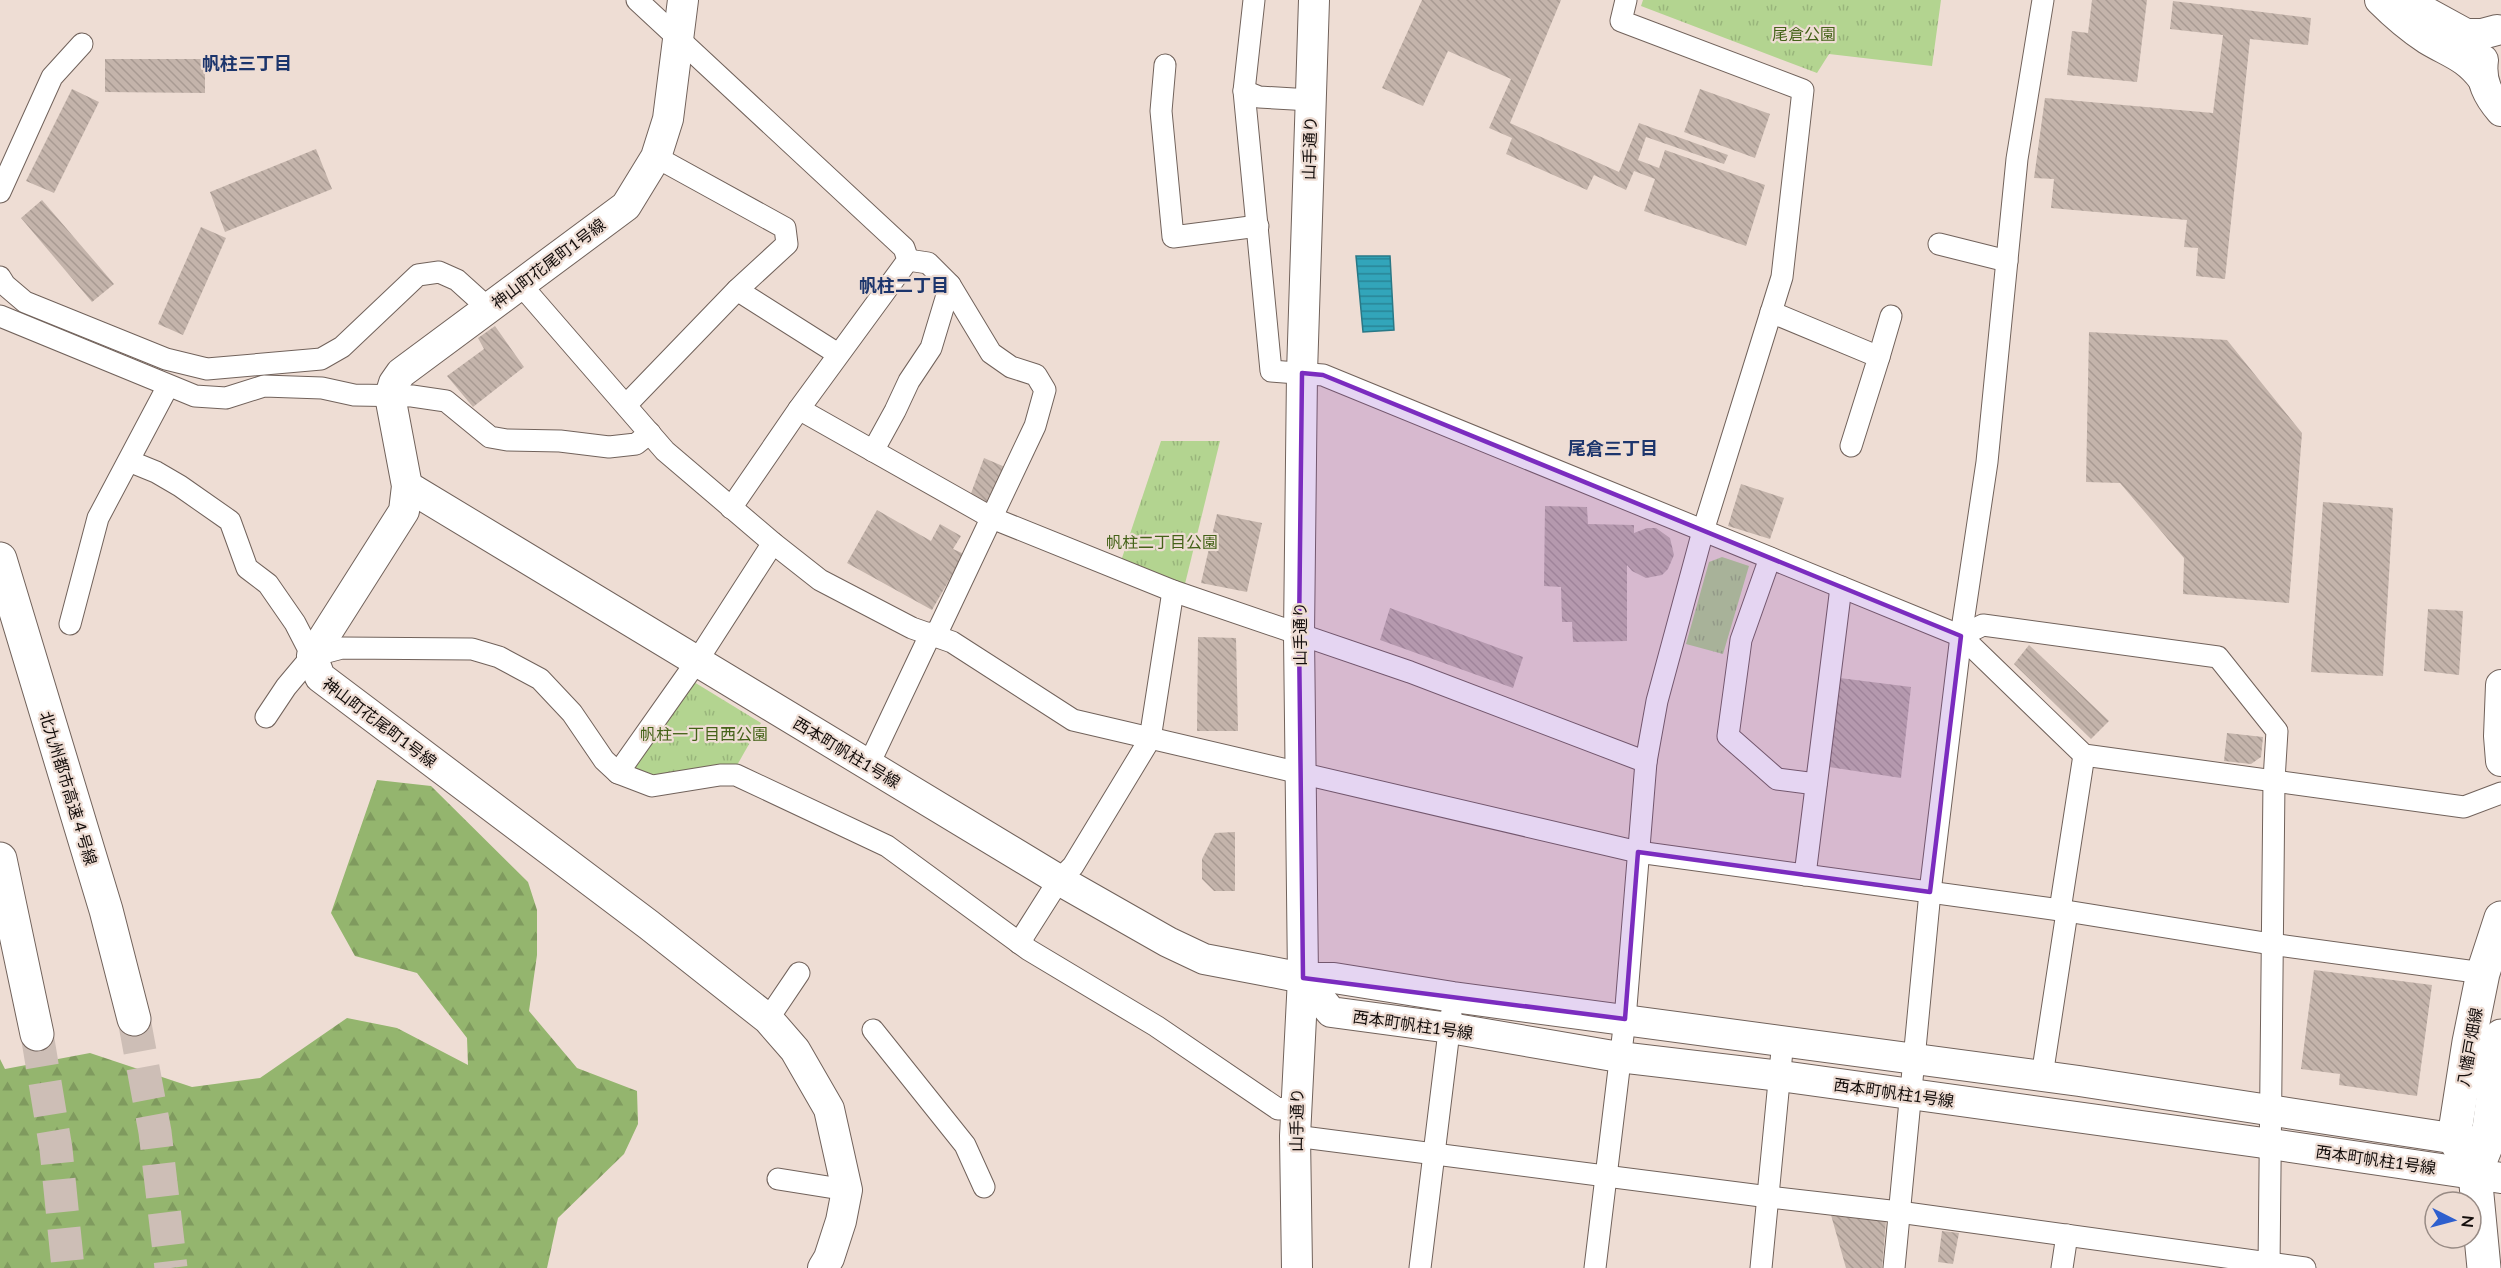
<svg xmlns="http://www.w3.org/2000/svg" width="2501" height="1268" viewBox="0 0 2501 1268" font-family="Lato,'Noto Sans JP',sans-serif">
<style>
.forest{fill:url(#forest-firs)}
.park{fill:url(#park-tufts)}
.water{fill:url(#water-rules);stroke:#297886;stroke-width:1.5}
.building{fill:url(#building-back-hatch)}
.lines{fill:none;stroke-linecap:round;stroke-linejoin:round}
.highway-tunnel{stroke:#cdbeb6;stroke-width:33;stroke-dasharray:33 16;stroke-linecap:butt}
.street-casing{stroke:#71625b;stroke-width:23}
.secondary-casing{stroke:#71625b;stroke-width:32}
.primary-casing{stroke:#71625b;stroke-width:35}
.highway-casing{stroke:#71625b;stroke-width:35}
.street{stroke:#fff;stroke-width:21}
.secondary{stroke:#fff;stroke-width:30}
.primary{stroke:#fff;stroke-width:33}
.highway{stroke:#fff;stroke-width:33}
.marked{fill:#7b2cbf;fill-opacity:0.2;stroke:#7b2cbf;stroke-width:4.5;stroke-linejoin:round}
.labels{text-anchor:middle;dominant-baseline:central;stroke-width:4.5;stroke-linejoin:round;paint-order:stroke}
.park-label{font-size:16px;fill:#446218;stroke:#eeddd4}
.street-label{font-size:16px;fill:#140e0c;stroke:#eeddd4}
.neighbourhood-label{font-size:18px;font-weight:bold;fill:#1c356c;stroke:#eeddd4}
</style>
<defs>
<pattern id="forest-firs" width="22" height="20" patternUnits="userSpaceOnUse" patternTransform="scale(1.5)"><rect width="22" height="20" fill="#94b56e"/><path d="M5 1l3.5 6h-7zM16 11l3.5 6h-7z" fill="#7f9a5e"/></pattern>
<pattern id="park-tufts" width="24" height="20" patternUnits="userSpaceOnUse" patternTransform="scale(1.5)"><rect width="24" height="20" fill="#b3d490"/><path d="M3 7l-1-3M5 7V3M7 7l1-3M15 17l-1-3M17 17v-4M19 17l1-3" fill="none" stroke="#99b57b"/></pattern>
<pattern id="water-rules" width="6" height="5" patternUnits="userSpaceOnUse" patternTransform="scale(1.5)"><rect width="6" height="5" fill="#32a5ba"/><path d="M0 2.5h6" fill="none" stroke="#298596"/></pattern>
<pattern id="building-back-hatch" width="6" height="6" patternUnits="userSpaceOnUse" patternTransform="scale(1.5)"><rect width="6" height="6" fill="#c4b4ab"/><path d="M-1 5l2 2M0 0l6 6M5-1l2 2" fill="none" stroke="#a89a92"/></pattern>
</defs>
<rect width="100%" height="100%" fill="#eeddd4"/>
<polygon class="forest" points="377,780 431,786 528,882 537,910 537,955 529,1011 577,1068 637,1091 638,1124 624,1154 558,1218 547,1268 0,1268 0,1059 5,1069 90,1053 192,1087 260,1078 347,1018 397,1028 468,1065 467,1038 417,973 355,956 331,913"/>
<g class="park">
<polygon points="1643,0 1941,0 1932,66 1829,54 1817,73 1641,6"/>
<polygon points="1161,441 1220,441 1184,588 1121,561"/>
<polygon points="1722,557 1749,566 1723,654 1686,644 1709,562"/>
<polygon points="694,682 761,723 736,767 654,779 633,770"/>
</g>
<polygon class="water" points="1356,256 1390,256 1394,330 1363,332"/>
<g class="building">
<polygon points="1422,0 1561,0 1510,123 1619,172 1639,123 1728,155 1724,164 1646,137 1638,160 1659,168 1665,150 1765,185 1746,246 1644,211 1655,179 1634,171 1626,190 1594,175 1587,190 1506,154 1512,138 1489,128 1511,79 1448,51 1423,106 1382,88"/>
<polygon points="2092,0 2147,0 2137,82 2067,75 2072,31 2088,33"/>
<polygon points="2173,1 2311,18 2308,45 2250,39 2225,279 2196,276 2198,248 2184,247 2187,220 2051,208 2054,179 2034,178 2045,98 2213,113 2223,35 2170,29"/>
<polygon points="105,59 205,59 205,93 105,92"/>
<polygon points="72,89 99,102 54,193 26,181"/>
<polygon points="1700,89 1770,114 1755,158 1684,132"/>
<polygon points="316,149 332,189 225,232 210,192"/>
<polygon points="42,200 114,284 92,302 21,218"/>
<polygon points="201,227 226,238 183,335 158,324"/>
<polygon points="495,326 524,367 473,407 447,376 484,349 478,338"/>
<polygon points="2089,332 2227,340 2302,433 2289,603 2183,594 2184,558 2120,483 2086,482"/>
<polygon points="984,458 1005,467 991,505 970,496"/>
<polygon points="1741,484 1784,498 1770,539 1728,526"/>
<polygon points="2323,502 2393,508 2383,676 2311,672"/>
<polygon points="1545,506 1587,507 1588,524 1634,525 1634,533 1647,528 1656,528 1670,538 1674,555 1668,569 1662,575 1646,578 1632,571 1627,565 1627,641 1573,642 1572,622 1562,622 1561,587 1544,586"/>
<polygon points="877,510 931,541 940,524 961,536 953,549 964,554 932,610 847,563"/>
<polygon points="1217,514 1262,523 1247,592 1201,583"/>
<polygon points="1390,608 1523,657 1513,688 1380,640"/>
<polygon points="2428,609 2463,611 2459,675 2424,671"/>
<polygon points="1198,637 1236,638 1238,731 1197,731"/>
<polygon points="2029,645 2109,721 2091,739 2014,664"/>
<polygon points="1840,678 1911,687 1901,778 1829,767"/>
<polygon points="2227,733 2263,737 2261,757 2251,764 2224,761"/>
<polygon points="1235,832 1235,891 1214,891 1202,879 1202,859 1215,833"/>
<polygon points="2314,970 2432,985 2417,1096 2339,1085 2340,1074 2301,1069"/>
<polygon points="1831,1215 1886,1221 1882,1268 1846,1268"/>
<polygon points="1942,1231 1959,1233 1953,1264 1938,1262"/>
</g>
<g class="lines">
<g class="highway-tunnel">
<polyline points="134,1019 155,1132 171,1268"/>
<polyline points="37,1034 56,1149 68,1268"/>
</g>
<g class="street-casing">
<g id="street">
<polyline points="637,0 904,248 908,260 799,409 731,508"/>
<polyline points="1254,0 1244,91 1271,371 1323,375 1961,636 2084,755 2464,807 2501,793"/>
<polyline points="1165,65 1161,111 1173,237 1258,226"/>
<polyline points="1244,91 1259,97 1311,100"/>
<polyline points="0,192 52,77 82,44"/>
<polyline points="1939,244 2007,261"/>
<polyline points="908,260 928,263 950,285 991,353 1011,367 1036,375 1045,390 1035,426 936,635"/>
<polyline points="0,277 5,285 25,302 166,359 207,369 321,359 342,347 418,275 439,272 457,280 488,308"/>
<polyline points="521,285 665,451 773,543 820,580 912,628 952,642 1073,720 1638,852 2060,910 2271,944 2483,973"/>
<polyline points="737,290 838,354"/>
<polyline points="1771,312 1879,357 1851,446"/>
<polyline points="0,316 195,396 226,398 264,386 322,388 354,395 412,396 446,401 490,437 507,440 560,441 609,447 636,444 650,433"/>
<polyline points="1879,357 1891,316"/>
<polyline points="627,404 737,290 787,244 785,228 656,157"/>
<polyline points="799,409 992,518 1173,591 1410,672 1646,762"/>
<polyline points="873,451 895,411 909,381 931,348 950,285"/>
<polyline points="129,461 156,472 180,486 230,521 247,568 268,584 295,623 312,656 342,648 472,649 499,657 540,679 572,713 604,760 618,773 652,786 720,775 736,775 887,846 1029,950 1156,1026 1278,1109 1295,1107"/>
<polyline points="1770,558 1741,640 1728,736 1777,779 1816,784"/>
<polyline points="70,624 98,518 168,386"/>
<polyline points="1961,636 1983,625 2218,657 2277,731 2274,780 2269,1268"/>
<polyline points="266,717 286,687 312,656"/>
<polyline points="869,764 931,633"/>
<polyline points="618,773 697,661 773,543"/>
<polyline points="1805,875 1841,587"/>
<polyline points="2060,910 2084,755"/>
<polyline points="1019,943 1059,880 1073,866 1150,739 1173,591"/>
<polyline points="768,1019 799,973"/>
<polyline points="873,1030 965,1145 984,1187"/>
<polyline points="2042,1076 2067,912"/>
<polyline points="1295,1136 1769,1197 1899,1212 2305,1268"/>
<polyline points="778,1179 847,1190"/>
<polyline points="1420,1268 1451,1015"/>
<polyline points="1595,1268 1625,1019 1646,762 1657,701 1703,531 1782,277 1803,90 1621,21 1626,0"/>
<polyline points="1761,1268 1783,1040"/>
<polyline points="1894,1268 1930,892 1961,636 1987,462 2017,159 2043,0"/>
<polyline points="2062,1268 2067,1235"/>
</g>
</g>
<g class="secondary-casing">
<g id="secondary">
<polyline points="683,0 668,119 656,157 626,206 401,373 394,383 390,396 407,486 404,511 312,656 320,677 649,925 768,1019 795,1050 829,1109 847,1190 841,1221 829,1258 823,1268"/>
<path d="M2380,0C2394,14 2410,28 2427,39C2450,53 2466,56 2483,79"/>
<polyline points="2404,0 2466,34 2482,34 2497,30"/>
<path d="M2483,60C2480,81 2488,96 2501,111"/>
<polyline points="407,486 1059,880 1168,942 1204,959 1262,970 1303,978 1334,978 1453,997 2079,1081 2477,1142"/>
<polyline points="2501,685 2499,736 2501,761"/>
<polyline points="1303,978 1331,1012 1450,1028 1619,1057 1781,1076 2271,1144 2501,1178"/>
<polyline points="1297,1268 1295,1136 1303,978 1299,635 1302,373 1314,0"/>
</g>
</g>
<g class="primary-casing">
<g id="primary">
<polyline points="2475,1174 2487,1144 2501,1036"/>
<polyline points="2484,1268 2475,1174 2454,1138 2469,1042 2483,973 2501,918"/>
</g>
</g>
<g class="highway-casing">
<g id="highway">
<polyline points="0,559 106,910 134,1019"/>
<polyline points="0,859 37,1034"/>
</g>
</g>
<use href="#street" class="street"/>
<use href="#secondary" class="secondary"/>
<use href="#primary" class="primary"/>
<use href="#highway" class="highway"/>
</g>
<path class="marked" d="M1302,373L1323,375L1961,636L1930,892L1638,852L1625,1019L1303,978L1299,635Z"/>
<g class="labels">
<g class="park-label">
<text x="1804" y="33">尾倉公園</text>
<text x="1162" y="541">帆柱二丁目公園</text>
<text x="704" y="733">帆柱一丁目西公園</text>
</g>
<g class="street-label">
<text transform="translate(1309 148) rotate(-88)">山手通り</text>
<text transform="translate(548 263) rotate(-37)">神山町花尾町1号線</text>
<text transform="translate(1299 634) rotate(-90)">山手通り</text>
<text transform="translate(380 722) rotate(37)">神山町花尾町1号線</text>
<text transform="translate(847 752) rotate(31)">西本町帆柱1号線</text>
<text transform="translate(69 788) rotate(73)">北九州都市高速４号線</text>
<text transform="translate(1413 1024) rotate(8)">西本町帆柱1号線</text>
<text transform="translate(2469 1047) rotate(-80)">八幡戸畑線</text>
<text transform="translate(1894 1092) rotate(8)">西本町帆柱1号線</text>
<text transform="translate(1296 1120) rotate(-89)">山手通り</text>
<text transform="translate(2376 1159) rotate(8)">西本町帆柱1号線</text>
</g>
<g class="neighbourhood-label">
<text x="247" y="63">帆柱三丁目</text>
<text x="904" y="285">帆柱二丁目</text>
<text x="1613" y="448">尾倉三丁目</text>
</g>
</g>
<g transform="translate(2453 1220) rotate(96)"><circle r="28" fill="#eeddd4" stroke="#978a84" stroke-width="1.5"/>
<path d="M0-4.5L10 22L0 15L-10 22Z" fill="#2e5fce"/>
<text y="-9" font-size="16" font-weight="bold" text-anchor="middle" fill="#140e0c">N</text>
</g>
</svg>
